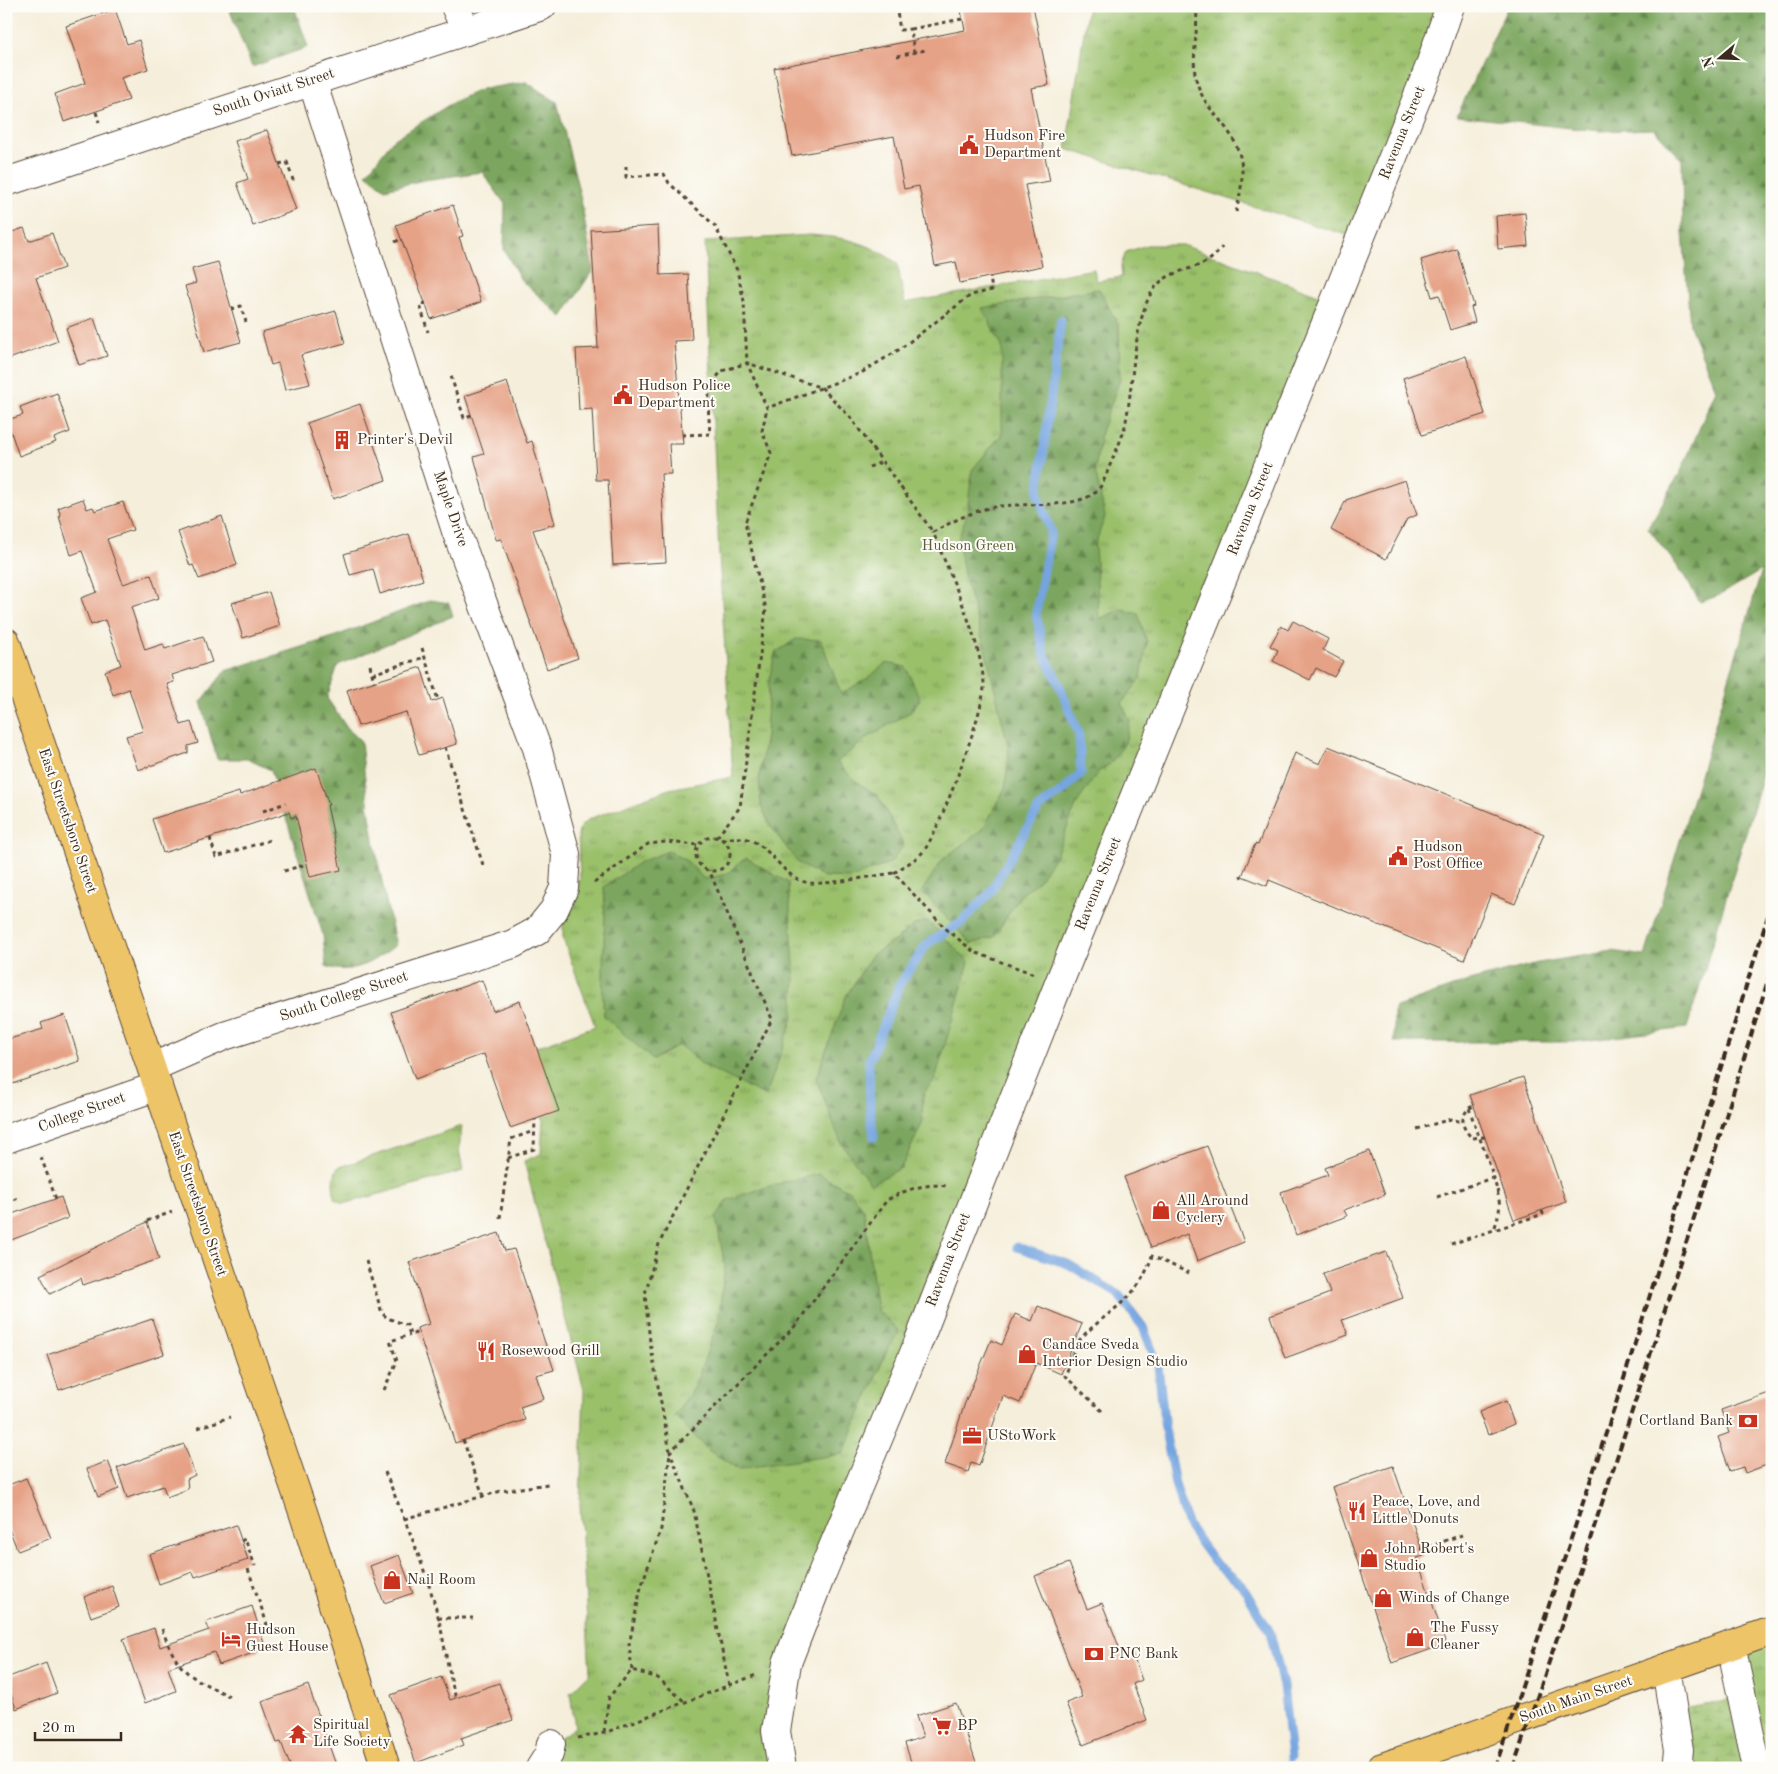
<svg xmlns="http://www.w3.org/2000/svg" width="1778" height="1774" viewBox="0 0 1778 1774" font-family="'Old Standard TT',serif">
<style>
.grass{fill:url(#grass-tufts);stroke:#6a7544}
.forest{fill:url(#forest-firs);stroke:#5b683e}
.wetland{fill:url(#wetland-marsh);stroke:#6a7544}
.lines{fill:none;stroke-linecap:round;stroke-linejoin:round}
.stream{stroke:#75a4df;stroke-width:9}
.building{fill:#e6a286}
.minor-casing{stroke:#57473a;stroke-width:30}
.major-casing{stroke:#57473a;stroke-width:30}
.path{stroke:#57473a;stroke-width:3;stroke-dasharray:4 4;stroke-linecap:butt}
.minor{stroke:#fff;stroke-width:28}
.major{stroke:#eec469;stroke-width:28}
.rail{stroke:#3b2a1e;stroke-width:4;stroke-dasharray:8 4;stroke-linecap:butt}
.labels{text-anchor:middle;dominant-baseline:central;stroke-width:4;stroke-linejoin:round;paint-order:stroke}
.street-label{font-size:15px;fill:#3b2a1e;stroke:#fdfcf7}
.poi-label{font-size:15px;fill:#3b2a1e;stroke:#fdfcf7;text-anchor:start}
.park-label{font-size:15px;fill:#5c5e39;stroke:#fdfcf7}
</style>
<defs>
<pattern id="grass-tufts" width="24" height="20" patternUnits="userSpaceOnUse" patternTransform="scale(1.25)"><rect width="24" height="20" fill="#9ac06b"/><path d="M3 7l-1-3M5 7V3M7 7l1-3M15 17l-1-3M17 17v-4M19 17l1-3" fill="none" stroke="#7f9c57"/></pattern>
<pattern id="forest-firs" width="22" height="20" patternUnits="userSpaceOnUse" patternTransform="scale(1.25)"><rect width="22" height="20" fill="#7ba65f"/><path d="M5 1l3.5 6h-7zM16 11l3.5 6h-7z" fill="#66874e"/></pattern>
<pattern id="wetland-marsh" width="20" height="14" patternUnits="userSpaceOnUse" patternTransform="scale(1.25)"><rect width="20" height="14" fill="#9ac06b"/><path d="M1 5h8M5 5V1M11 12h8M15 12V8" fill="none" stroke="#7f9c57"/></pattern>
</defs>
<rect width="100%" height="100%" fill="#fdfcf7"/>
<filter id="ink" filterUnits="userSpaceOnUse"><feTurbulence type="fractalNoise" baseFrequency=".02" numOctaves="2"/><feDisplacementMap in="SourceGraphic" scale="10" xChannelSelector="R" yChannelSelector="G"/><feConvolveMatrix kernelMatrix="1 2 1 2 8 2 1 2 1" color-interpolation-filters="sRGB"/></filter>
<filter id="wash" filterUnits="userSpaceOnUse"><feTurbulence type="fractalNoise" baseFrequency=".0096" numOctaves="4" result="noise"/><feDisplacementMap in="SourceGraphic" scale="20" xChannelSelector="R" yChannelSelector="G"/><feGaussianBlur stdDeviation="1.12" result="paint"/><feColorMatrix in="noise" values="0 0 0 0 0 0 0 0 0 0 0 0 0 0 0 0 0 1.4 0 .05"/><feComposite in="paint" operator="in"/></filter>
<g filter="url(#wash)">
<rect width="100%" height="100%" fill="#f5eeda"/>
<g class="grass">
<polygon points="1088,6 1450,6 1360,239 1066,149"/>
<path d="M810,235C849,238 865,241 897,263L905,303L1094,269L1096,281L1122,277L1121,265L1126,252L1147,245H1183L1335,301L787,1663L782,1768H540L551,1744L575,1727L570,1693L590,1673L580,1504L584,1390L524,1161L541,1154L543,1116L536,1047L595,1026L563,939V922L575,905L580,877L578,835L580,827L589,819L669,789L733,777L719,555L705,242Z"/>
<polygon points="462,1126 459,1149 463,1171 347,1203 341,1203 334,1198 333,1181 337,1168"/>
<polygon points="1772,1631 1772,1768 1758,1768 1731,1645"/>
</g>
<g class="forest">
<polygon points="228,6 294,6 308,47 252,67"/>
<polygon points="1508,6 1772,6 1772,746 1687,1028 1574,1042 1394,1042 1394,1008 1469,981 1538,963 1612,951 1645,956 1762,570 1720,595 1700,602 1681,571 1648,528 1681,471 1716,390 1690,326 1683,232 1682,160 1654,129 1600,131 1457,116"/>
<polygon points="526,82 557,102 581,199 593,270 562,317 521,280 504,250 505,204 482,172 424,180 385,189 366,174 393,140 455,101 482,89"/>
<polygon points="1099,289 1119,326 1120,379 1101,432 1095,470 1105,516 1095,545 1099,619 1122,609 1138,614 1147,642 1141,678 1122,703 1130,722 1125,743 1110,764 1099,771 1077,803 1056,855 1040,879 1020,896 994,937 971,944 922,891 943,859 983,829 1005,788 1009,750 985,648 965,579 958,539 967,514 972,470 1002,434 1002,346 982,308"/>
<path d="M431,600L449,603L453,616L338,665L327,698L347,728L361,741C367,810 380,878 396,945C376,960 351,977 326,966L323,935L271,770L247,759H217L201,702L225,671L333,637Z"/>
<polygon points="796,639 821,640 841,694 868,678 886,663 906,667 920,699 910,712 867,738 837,762 854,780 878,796 904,845 890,863 852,878 824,877 799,864 769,824 761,805 759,777 766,735 769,681 775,653"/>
<path d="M668,851L687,861L704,879L727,874L739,862L747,858L788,883L795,978L793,1018L766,1096L703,1065L679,1045L653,1060L604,1016C600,972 607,931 604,887L640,862Z"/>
<polygon points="928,921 969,962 935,1079 923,1094 922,1124 901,1168 871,1184 841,1143 816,1078 846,996 872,955 896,940 914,925"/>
<polygon points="819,1174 851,1192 864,1211 877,1310 900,1332 889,1346 843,1454 737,1469 708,1450 675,1416 695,1385 718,1322 725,1266 716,1218 727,1200 773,1185"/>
</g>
<polygon class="wetland" points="1742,1697 1757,1768 1677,1768 1673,1710"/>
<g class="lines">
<g class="stream">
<polyline points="874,1137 870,1110 869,1061 900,984 927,944 962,922 990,893 1039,808 1063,791 1081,773 1079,735 1059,684 1044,653 1036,614 1051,532 1038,494 1061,320"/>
<polyline points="1017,1247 1068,1264 1118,1294 1143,1327 1158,1365 1165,1430 1175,1484 1188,1526 1215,1563 1241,1584 1270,1632 1283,1685 1291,1757"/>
</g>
</g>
<g id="blocks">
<g class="building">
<polygon points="960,6 1033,6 1049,85 1031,88 1050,181 1025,185 1042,266 960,283 956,262 935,266 919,186 904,189 894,136 792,156 774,68 965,30"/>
<polygon points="115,9 127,44 139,40 148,69 121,78 129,100 64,122 55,94 85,83 66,26"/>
<polygon points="267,130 296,210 253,226 237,183 248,179 235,141"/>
<polygon points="453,205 463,236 459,237 481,302 431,319 396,225"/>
<polygon points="1525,213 1528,246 1498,249 1496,216"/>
<polygon points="658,226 660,275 688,274 692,340 674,341 683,444 669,444 671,474 661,474 666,562 613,565 608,480 596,480 592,409 579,410 576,349 598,348 591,230"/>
<polygon points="24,228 29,241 52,233 64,268 36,278 58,341 6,360 6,234"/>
<polygon points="1457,249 1474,306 1471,307 1475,322 1450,330 1439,295 1432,297 1421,260"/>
<polygon points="218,262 241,342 204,352 185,286 196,283 192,269"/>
<polygon points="336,311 345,343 301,355 310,384 285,390 278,363 271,365 262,332"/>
<polygon points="94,318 107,356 79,365 66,328"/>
<polygon points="1466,356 1485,414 1422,435 1403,378"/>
<polygon points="507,382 527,443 532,441 555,524 533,530 578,658 547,669 501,539 496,540 474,457 484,454 465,396"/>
<polygon points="57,393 70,432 54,438 56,442 19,456 7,420 23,415 20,407"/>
<polygon points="360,404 386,480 333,499 307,423"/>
<polygon points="1405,480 1417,515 1407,519 1386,559 1331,530 1346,500"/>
<polygon points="83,499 87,509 93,507 95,511 123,502 133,530 107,539 123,584 151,575 159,598 131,607 145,650 163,644 165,649 203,636 212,662 172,675 174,682 167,684 181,725 191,722 198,743 188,746 188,753 138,770 126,736 143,731 129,689 113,695 105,671 121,665 105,620 91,625 81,598 97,592 82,551 71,555 59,516 61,516 58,508"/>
<polygon points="222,516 237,565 199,579 193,565 190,566 178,532"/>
<polygon points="409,534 423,580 380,594 373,569 350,575 344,554"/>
<polygon points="269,592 280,626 243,638 232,603"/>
<polygon points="1293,621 1328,639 1323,650 1343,661 1334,677 1316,668 1310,680 1273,661 1278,650 1270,646 1281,626 1288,630"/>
<polygon points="421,667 432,702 443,698 457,744 419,755 406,712 358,726 347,690"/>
<polygon points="1328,746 1544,834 1515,904 1491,894 1464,960 1269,880 1267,886 1242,876 1255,844 1258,845 1295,753 1320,764"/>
<polygon points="316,768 329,805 327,805 341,870 310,877 296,816 291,818 289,812 163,853 152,819 239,792 240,795"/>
<polygon points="482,980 493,1011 520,1001 559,1111 510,1128 484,1054 415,1079 391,1012"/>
<polygon points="65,1015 80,1061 6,1086 6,1040 43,1029 41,1023"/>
<polygon points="1523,1077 1566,1202 1514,1220 1470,1095"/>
<polygon points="1207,1146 1244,1242 1197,1261 1187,1234 1151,1248 1124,1177"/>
<polygon points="1369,1151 1385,1195 1344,1210 1347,1216 1296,1235 1281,1192 1328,1175 1325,1168"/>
<polygon points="61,1197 68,1218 6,1242 6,1216"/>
<polygon points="147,1222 159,1259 83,1285 81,1278 50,1294 40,1275"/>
<polygon points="499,1233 505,1251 514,1249 554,1370 536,1375 544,1399 520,1407 525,1420 455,1443 417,1328 429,1324 409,1262"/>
<polygon points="1386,1252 1403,1298 1342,1320 1348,1335 1285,1358 1270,1316 1330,1293 1323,1274"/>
<polygon points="1038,1306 1082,1324 1061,1374 1036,1363 1020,1403 1003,1396 979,1466 971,1463 968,1472 945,1464 965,1403 991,1340 1002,1345 1015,1314 1032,1321"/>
<polygon points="152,1319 164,1354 59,1390 47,1355"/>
<polygon points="1772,1392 1772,1463 1745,1473 1743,1467 1730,1471 1718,1437 1729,1433 1721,1410"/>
<polygon points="1506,1401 1514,1424 1488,1435 1479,1412"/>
<polygon points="184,1444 195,1475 187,1479 188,1489 167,1497 163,1486 127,1498 117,1468"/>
<polygon points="108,1461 119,1489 98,1497 87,1469"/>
<polygon points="1393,1466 1424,1556 1417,1558 1446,1644 1392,1663 1332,1487"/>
<polygon points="26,1478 51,1538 18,1551 6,1522 6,1486"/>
<polygon points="236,1525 248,1560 195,1577 193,1572 159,1584 149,1554"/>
<polygon points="399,1555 413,1593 384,1603 370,1566"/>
<polygon points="1069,1563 1087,1609 1102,1603 1123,1657 1132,1653 1142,1680 1133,1684 1147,1720 1083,1745 1066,1703 1082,1697 1035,1576"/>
<polygon points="112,1586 119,1607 91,1617 84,1597"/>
<polygon points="252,1606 264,1643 257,1645 259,1651 219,1665 214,1652 168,1668 176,1691 145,1703 123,1639 154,1628 160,1647 209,1630 206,1622"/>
<polygon points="46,1663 57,1693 16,1709 6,1678"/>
<polygon points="441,1677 450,1700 499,1683 513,1720 461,1738 464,1745 416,1763 391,1695"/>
<polygon points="308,1685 337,1768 291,1768 281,1742 277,1743 262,1702"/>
<polygon points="956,1703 976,1762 958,1768 913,1768 905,1743 923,1737 916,1716"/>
</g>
</g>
</g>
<g filter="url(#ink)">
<use href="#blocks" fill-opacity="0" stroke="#57473a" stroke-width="1"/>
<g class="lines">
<g class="minor-casing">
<g id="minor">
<polyline points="455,6 466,31"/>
<polyline points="6,182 542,6"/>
<polyline points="153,1067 224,1036 513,944 537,931 554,910 564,888 566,854 537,748 456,531 312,81"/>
<polyline points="6,1139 158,1086"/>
<polyline points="1731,1645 1757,1768"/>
<polyline points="1666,1668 1679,1750 1677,1768"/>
<polyline points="540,1768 549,1754 551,1744"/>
<polyline points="782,1768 776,1731 787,1663 820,1578 914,1353 1059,983 1429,68 1450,6"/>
</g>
</g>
<g class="major-casing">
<g id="major">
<polyline points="6,642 303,1512 386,1768"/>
<polyline points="1380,1768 1772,1631"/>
</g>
</g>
<g class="path">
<polyline points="896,6 900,30 911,29 914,53"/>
<path d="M1196,6C1199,29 1191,58 1196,79C1203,104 1212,109 1226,128C1247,157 1244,179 1236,212"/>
<polyline points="911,29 962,19"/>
<polyline points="897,56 926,50"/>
<polyline points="96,112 99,122"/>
<polyline points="279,164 287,162 294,183"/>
<polyline points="626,166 626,177 664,174 669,183 715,226 737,270 744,301 747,363 767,408 861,373 900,349 971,295 992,290 990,277"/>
<polyline points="395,242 401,239"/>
<polyline points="426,303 420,305 428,332"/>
<polyline points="231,309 241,306 246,322"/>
<polyline points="451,376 464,418 471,415"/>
<polyline points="682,435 710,434 708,404 710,385 722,371 747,363 822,388 850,417 933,532"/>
<polyline points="869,467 882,462"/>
<polyline points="422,648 438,700"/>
<polyline points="370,665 374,682"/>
<polyline points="372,674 425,657"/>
<polyline points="445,747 484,868"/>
<polyline points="263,811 286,803"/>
<polyline points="717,837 740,807 766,609 745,523 771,453 762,431 767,408"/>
<circle cx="713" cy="854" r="17"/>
<polyline points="210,838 216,857 273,839"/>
<path d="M722,840C769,826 775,879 810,883C829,885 872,876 894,873L944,927L974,952L1034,974"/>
<polyline points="284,871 307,864"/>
<path d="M894,873C902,867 914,861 922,853C937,838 987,704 984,683C978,631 952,581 933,532C954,521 975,509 1000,506C1026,503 1067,508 1090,496C1102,490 1105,477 1110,465C1115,453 1122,439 1125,426C1133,388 1132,347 1144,310C1160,257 1199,281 1222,247"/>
<polyline points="1240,877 1242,876"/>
<polyline points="594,883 648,844 666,842 698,845"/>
<polyline points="1469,1108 1474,1106"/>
<polyline points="1417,1129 1451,1119 1462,1122"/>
<path d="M1485,1137L1472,1138C1462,1128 1459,1119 1469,1108C1478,1136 1494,1171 1499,1200C1501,1210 1497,1220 1494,1230"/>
<polyline points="41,1157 56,1199"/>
<polyline points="508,1158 534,1149 535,1119"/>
<polyline points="1496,1192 1504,1190"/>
<polyline points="1437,1197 1492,1178"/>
<polyline points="6,1202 19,1198"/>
<polyline points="500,1218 511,1139 534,1131"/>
<polyline points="147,1221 172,1212"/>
<polyline points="1451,1244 1543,1214 1542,1211"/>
<polyline points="366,1261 382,1313 387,1318 407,1325 410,1335 419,1332"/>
<polyline points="384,1390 397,1361 390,1341 410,1335"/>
<path d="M1102,1411L1065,1376C1070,1365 1074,1346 1082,1337C1112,1307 1138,1300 1152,1256L1189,1273"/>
<polyline points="198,1428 230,1417"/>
<polyline points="463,1440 483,1495"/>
<path d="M385,1472C405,1520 426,1569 439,1620C445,1646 448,1672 456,1698"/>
<polyline points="404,1519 501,1491 548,1484"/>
<polyline points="241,1541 245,1539 255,1566"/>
<polyline points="1421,1549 1462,1535"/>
<polyline points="6,1557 11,1551"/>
<polyline points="248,1569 267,1624 260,1627"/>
<polyline points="438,1618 473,1618"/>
<path d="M162,1629C179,1674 187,1675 229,1696"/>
<polyline points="632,1670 629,1645 641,1587 661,1529 670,1452 650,1342 645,1294 659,1244 772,1019 709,870"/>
<path d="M729,1685L694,1511L670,1452L795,1326L887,1200C907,1189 925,1183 948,1186"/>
<polyline points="604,1732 609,1697 632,1670 658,1678 685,1702"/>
<polyline points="578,1738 604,1733 756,1675"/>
</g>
<use href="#minor" class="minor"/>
<use href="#major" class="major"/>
<g class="rail">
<polyline points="1495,1768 1622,1385 1772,903"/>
<path d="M1513,1768C1604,1502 1690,1235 1772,967"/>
</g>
</g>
</g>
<defs>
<g id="civic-bare" transform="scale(1.5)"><path d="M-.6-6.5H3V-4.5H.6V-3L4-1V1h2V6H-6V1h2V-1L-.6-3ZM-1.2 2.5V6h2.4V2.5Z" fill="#c8321e" stroke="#fdfcf7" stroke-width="2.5" paint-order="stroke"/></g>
<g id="building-bare" transform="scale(1.5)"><path d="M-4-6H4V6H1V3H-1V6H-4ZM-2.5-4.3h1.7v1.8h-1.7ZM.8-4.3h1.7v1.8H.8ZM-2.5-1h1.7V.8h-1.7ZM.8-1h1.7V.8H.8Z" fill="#c8321e" stroke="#fdfcf7" stroke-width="2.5" paint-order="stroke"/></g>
<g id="shop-bare" transform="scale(1.5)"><path d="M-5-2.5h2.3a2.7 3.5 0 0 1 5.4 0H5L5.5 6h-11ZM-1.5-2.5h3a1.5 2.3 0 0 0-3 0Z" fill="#c8321e" stroke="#fdfcf7" stroke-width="2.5" paint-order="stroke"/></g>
<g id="restaurant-bare" transform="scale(1.5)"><path d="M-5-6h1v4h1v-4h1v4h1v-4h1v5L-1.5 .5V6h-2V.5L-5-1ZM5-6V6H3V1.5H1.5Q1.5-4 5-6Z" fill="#c8321e" stroke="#fdfcf7" stroke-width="2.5" paint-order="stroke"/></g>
<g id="bank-bare" transform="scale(1.5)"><path d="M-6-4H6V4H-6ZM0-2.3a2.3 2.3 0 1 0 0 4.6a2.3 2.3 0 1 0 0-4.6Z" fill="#c8321e" stroke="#fdfcf7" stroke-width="2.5" paint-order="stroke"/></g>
<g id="office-bare" transform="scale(1.5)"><path d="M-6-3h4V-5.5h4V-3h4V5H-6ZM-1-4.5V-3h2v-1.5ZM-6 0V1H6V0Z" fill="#c8321e" stroke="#fdfcf7" stroke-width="2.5" paint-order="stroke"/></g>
<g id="hotel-bare" transform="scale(1.5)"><path d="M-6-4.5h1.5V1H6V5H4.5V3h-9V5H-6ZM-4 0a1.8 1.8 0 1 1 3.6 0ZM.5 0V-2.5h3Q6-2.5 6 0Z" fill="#c8321e" stroke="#fdfcf7" stroke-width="2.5" paint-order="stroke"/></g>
<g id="supermarket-bare" transform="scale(1.5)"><path d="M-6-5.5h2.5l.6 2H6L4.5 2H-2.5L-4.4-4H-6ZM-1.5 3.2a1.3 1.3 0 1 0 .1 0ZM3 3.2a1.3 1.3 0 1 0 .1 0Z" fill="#c8321e" stroke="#fdfcf7" stroke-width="2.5" paint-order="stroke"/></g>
<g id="temple-bare" transform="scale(1.5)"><path d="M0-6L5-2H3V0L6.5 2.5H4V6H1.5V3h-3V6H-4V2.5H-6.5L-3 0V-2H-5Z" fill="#c8321e" stroke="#fdfcf7" stroke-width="2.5" paint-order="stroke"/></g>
</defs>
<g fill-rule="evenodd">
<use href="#civic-bare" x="969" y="145"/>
<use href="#civic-bare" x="623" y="395"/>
<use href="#building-bare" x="342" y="440"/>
<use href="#civic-bare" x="1398" y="856"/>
<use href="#shop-bare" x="1161" y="1210"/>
<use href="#restaurant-bare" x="486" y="1351"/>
<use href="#shop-bare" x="1027" y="1354"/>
<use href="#bank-bare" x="1748" y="1421"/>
<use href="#office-bare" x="972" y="1436"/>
<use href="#restaurant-bare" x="1357" y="1511"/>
<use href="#shop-bare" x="1369" y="1558"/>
<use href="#shop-bare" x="392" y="1580"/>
<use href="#shop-bare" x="1383" y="1598"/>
<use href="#shop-bare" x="1415" y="1637"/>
<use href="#hotel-bare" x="231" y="1639"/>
<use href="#bank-bare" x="1094" y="1654"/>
<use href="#supermarket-bare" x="942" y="1726"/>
<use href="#temple-bare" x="298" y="1734"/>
</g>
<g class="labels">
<g class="street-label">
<text transform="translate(274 93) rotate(-18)">South Oviatt Street</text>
<text transform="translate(1403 133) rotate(-68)">Ravenna Street</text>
<text transform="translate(450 509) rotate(71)">Maple Drive</text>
<text transform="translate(1251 509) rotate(-68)">Ravenna Street</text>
<text transform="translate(67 821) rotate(71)">East Streetsboro Street</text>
<text transform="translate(1099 884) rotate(-68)">Ravenna Street</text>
<text transform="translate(344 997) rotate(-18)">South College Street</text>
<text transform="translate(82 1113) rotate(-20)">College Street</text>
<text transform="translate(197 1204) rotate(71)">East Streetsboro Street</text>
<text transform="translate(949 1260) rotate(-69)">Ravenna Street</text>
<text transform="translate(1576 1700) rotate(-19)">South Main Street</text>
</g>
<g class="poi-label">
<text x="984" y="136">Hudson Fire<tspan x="984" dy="17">Department</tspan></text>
<text x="638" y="386">Hudson Police<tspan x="638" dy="17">Department</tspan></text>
<text x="357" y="440">Printer's Devil</text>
<text x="1413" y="847">Hudson<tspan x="1413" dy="17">Post Office</tspan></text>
<text x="1176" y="1201">All Around<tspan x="1176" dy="17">Cyclery</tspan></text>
<text x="1042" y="1345">Candace Sveda<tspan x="1042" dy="17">Interior Design Studio</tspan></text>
<text x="501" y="1351">Rosewood Grill</text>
<text x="1733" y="1421" text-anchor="end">Cortland Bank</text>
<text x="987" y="1436">UStoWork</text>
<text x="1372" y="1502">Peace, Love, and<tspan x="1372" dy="17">Little Donuts</tspan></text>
<text x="1384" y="1549">John Robert's<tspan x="1384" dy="17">Studio</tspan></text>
<text x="407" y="1580">Nail Room</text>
<text x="1398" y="1598">Winds of Change</text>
<text x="1430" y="1628">The Fussy<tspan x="1430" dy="17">Cleaner</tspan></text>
<text x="246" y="1630">Hudson<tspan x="246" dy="17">Guest House</tspan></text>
<text x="1109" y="1654">PNC Bank</text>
<text x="313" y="1725">Spiritual<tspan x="313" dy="17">Life Society</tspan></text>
<text x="957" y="1726">BP</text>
</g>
<g class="park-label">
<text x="968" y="546">Hudson Green</text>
</g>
</g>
<rect width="1778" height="1774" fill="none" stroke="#fdfcf7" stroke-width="25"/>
<g transform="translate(1720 58) rotate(251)" stroke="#fdfcf7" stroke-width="4" paint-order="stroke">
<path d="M0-4L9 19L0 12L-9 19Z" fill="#3b2a1e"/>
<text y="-8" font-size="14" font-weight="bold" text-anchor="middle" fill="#3b2a1e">N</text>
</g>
<path d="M35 1732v8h86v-8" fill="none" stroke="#3b2a1e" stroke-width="2.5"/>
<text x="42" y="1732" font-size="15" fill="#3b2a1e" stroke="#fdfcf7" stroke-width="4" paint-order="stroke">20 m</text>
</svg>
